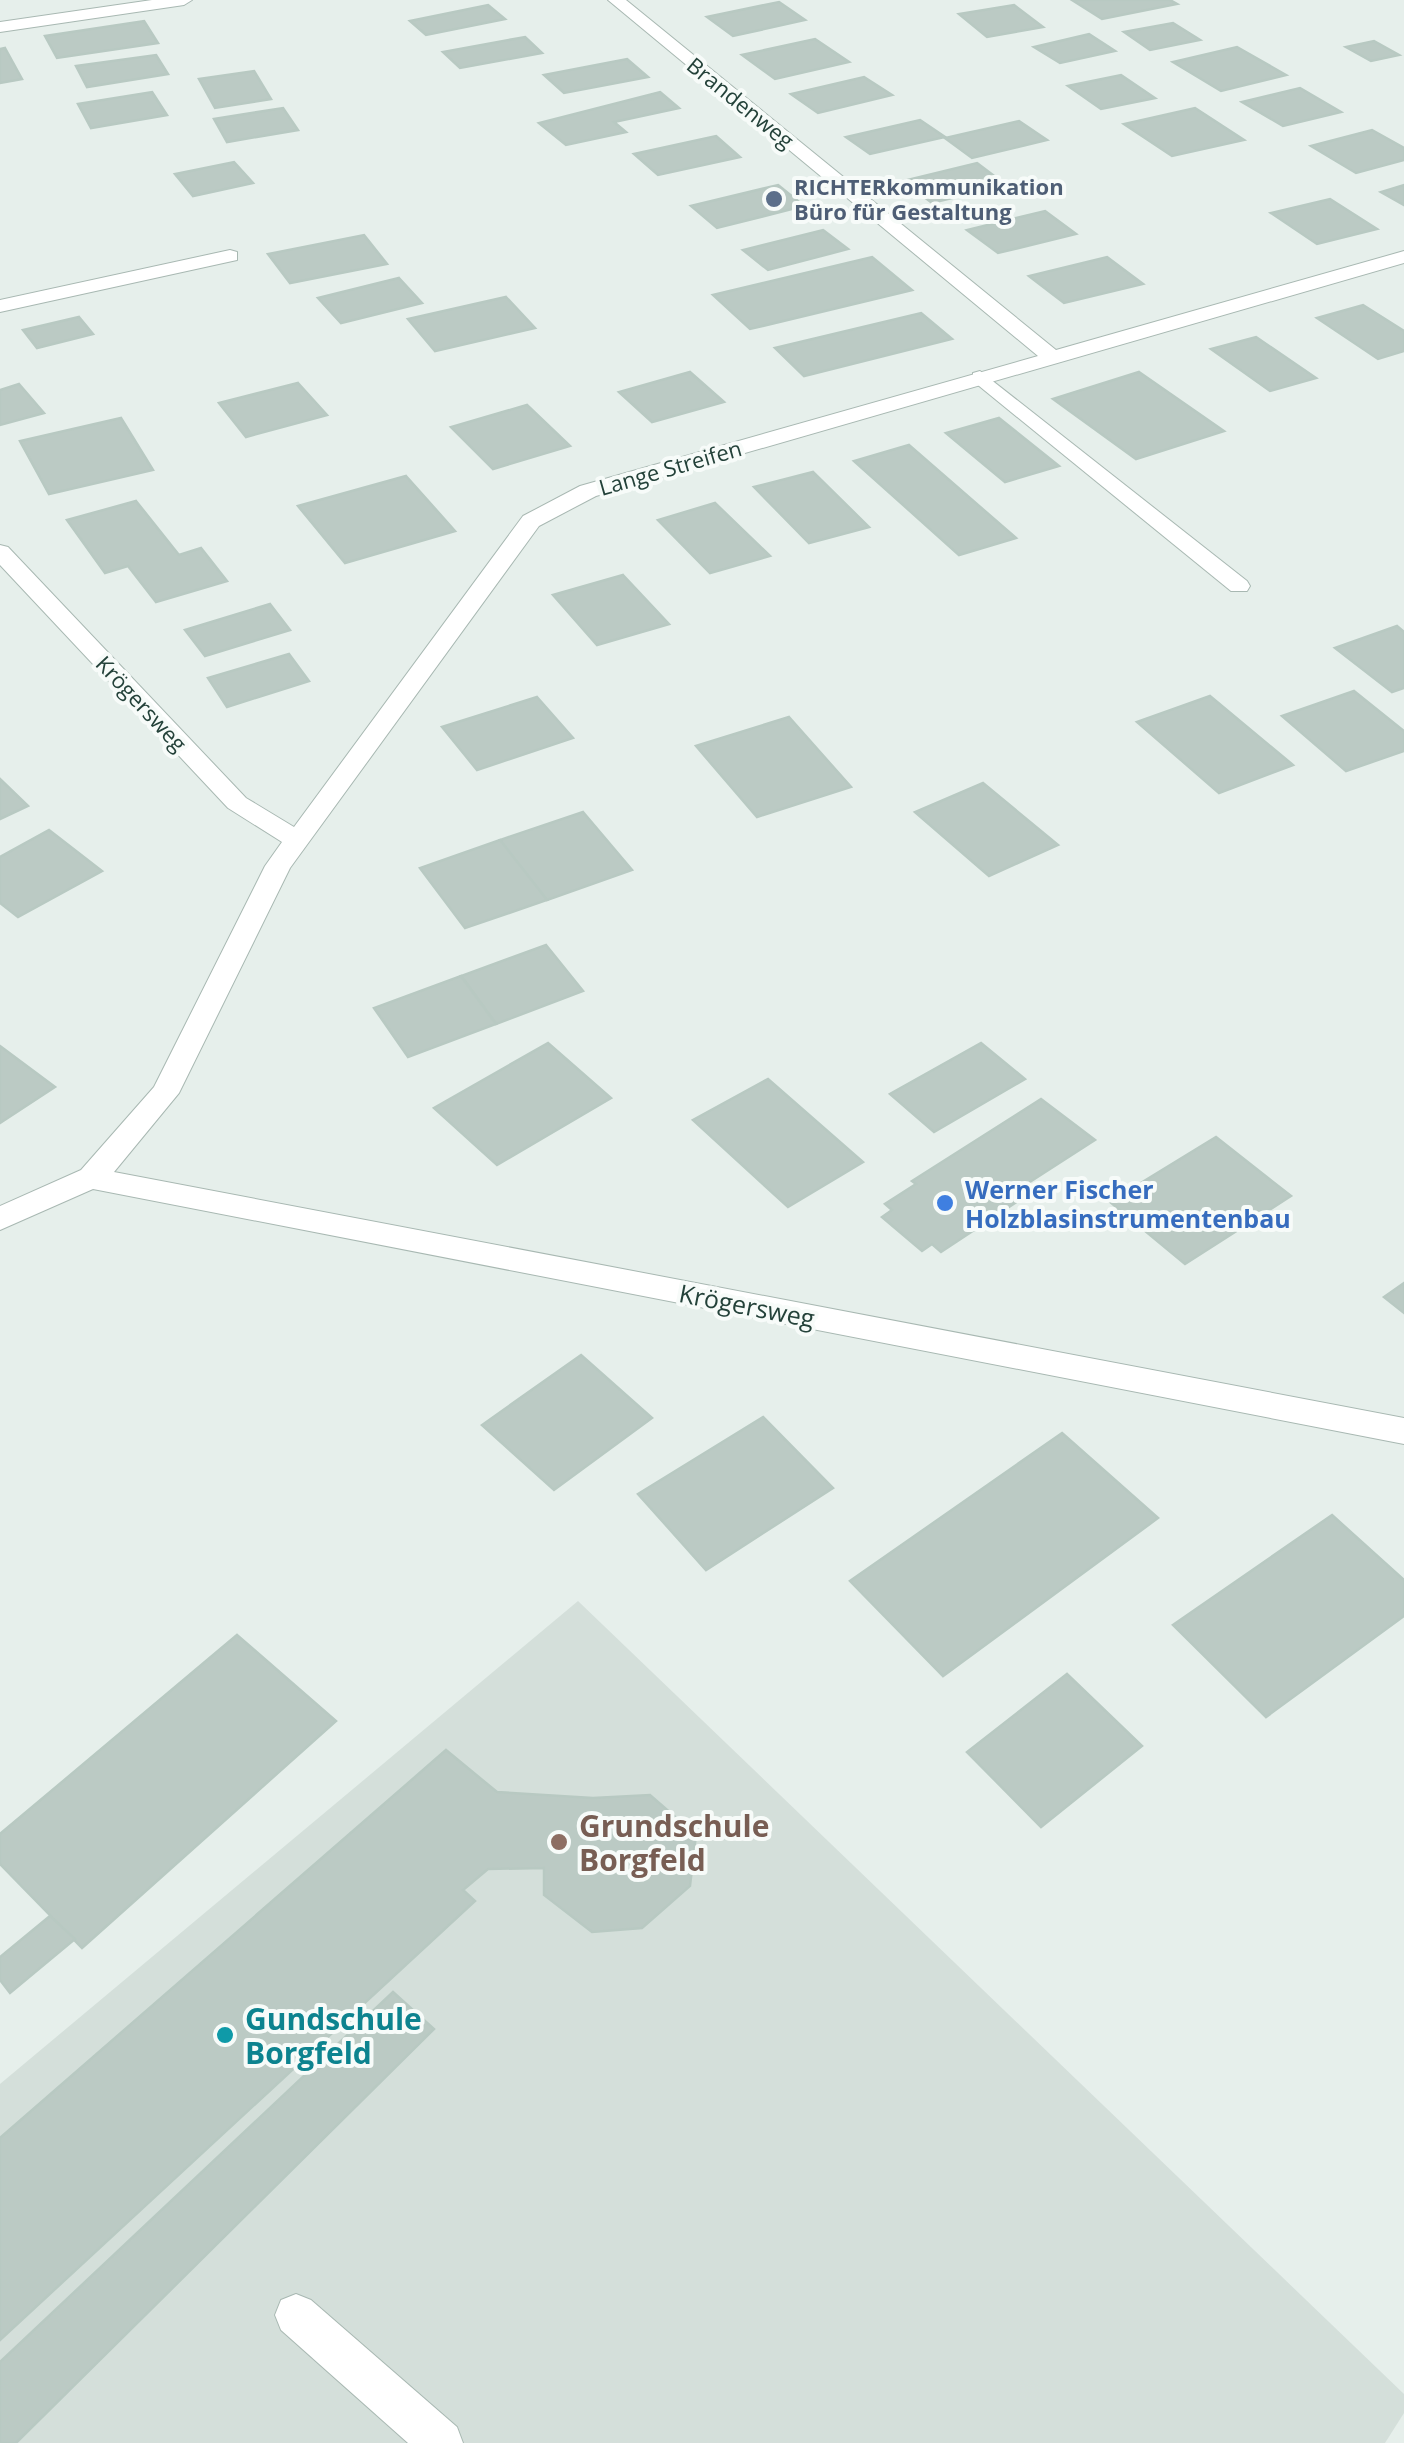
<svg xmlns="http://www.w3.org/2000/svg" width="1404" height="2443" viewBox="0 0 1404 2443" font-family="'Open Sans',sans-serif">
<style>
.built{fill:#d4dfda}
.building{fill:#bbcac4;stroke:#b8c9c2;stroke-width:2.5}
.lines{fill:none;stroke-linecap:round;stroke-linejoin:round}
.lane-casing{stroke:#a8b8b2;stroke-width:2}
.street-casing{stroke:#a8b8b2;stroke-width:2}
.lane{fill:#fff;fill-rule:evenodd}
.street{fill:#fff;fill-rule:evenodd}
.service-dot{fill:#5c6f8a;stroke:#f7fbf9;stroke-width:4}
.shop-dot{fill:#3f7fe0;stroke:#f7fbf9;stroke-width:4}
.education-dot{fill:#8d6e63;stroke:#f7fbf9;stroke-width:4}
.culture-dot{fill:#0f9aa8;stroke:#f7fbf9;stroke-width:4}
.labels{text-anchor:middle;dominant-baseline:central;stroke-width:8;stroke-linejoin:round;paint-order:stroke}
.far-street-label{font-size:22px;fill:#24423a;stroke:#f7fbf9}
.far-service-label{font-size:22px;font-weight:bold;fill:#4e5e75;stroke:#f7fbf9;text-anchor:start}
.shop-label{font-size:25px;font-weight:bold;fill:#366cbe;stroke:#f7fbf9;text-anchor:start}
.street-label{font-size:25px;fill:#24423a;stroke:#f7fbf9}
.near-education-label{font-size:30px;font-weight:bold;fill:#785e54;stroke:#f7fbf9;text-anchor:start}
.near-culture-label{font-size:30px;font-weight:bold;fill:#0d838f;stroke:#f7fbf9;text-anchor:start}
</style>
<rect width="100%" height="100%" fill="#e6efeb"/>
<polygon class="built" points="578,1601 1404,2394 1404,2413 1385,2443 0,2443 0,2084"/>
<g class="building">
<polygon points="1072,0 1170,0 1177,4 1102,19"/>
<polygon points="779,2 805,20 733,36 707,17"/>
<polygon points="488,5 505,19 426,35 410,21"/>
<polygon points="1014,5 1043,27 987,37 959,14"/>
<polygon points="144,21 158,43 57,58 45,36"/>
<polygon points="1173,23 1200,40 1150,50 1124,32"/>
<polygon points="1089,34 1115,51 1060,63 1034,47"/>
<polygon points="525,37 542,53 460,68 443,52"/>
<polygon points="815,39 849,62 775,79 742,55"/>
<polygon points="1374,41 1399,55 1371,61 1346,47"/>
<polygon points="1237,47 1286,75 1221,91 1173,62"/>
<polygon points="5,48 22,79 0,83 0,49"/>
<polygon points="156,55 168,74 87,87 76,66"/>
<polygon points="627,59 648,77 564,93 544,75"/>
<polygon points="254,71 271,99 215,108 199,79"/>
<polygon points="1121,75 1155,98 1101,109 1068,86"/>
<polygon points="864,77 892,95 818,113 791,94"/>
<polygon points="1300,88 1341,112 1283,126 1242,102"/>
<polygon points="152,92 167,115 91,128 78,104"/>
<polygon points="660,92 679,108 614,122 626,132 566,145 539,123"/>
<polygon points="283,108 298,130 227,142 214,119"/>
<polygon points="1195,108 1244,140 1172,156 1124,124"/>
<polygon points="920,120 945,137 870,154 846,137"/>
<polygon points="1019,121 1047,140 972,158 945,138"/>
<polygon points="1372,130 1404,148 1404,160 1356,173 1311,146"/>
<polygon points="716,136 740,157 658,175 634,154"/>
<polygon points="234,162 253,183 193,196 175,174"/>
<polygon points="977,163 1006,185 932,203 903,181"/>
<polygon points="778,185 804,206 717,228 691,206"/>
<polygon points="1404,185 1404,205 1381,192"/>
<polygon points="1330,199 1377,229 1317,244 1271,213"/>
<polygon points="1045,211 1076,234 998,253 967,230"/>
<polygon points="823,230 848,249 768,270 743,250"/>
<polygon points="364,235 387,264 290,283 268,254"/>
<polygon points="872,257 912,290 750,329 713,295"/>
<polygon points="1107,257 1143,284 1064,303 1029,276"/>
<polygon points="399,278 422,303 341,323 318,298"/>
<polygon points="506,297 535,328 435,351 408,319"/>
<polygon points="1363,305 1404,331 1404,351 1378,359 1317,318"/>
<polygon points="921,313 952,339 804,376 775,348"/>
<polygon points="79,317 93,334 37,348 23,330"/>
<polygon points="1256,337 1316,378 1270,391 1211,349"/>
<polygon points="690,372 724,402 652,422 619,392"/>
<polygon points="1139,372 1224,431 1136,459 1053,399"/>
<polygon points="298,383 327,415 246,437 219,403"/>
<polygon points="19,384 44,413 0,425 0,390"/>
<polygon points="527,405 570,446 493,469 451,427"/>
<polygon points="121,418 153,470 49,494 20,441"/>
<polygon points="999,418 1059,466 1005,482 946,433"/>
<polygon points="909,445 1016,538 959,555 854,461"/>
<polygon points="813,472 869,527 809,543 754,487"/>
<polygon points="406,476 455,531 345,563 298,506"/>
<polygon points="136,501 179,555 201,548 227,581 156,602 128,566 105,573 67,520"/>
<polygon points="715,503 770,556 710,573 658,520"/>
<polygon points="623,575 669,624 597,645 553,595"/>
<polygon points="270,604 290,630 205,656 185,630"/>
<polygon points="1397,626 1404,632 1404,688 1392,692 1335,648"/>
<polygon points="289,654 309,681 227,707 208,678"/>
<polygon points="1354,691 1404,731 1404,751 1346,771 1282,716"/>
<polygon points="1210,696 1293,765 1219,793 1137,722"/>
<polygon points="537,697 573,738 477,770 442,727"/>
<polygon points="789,717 851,787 757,817 696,746"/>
<polygon points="0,779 28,806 0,819"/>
<polygon points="983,783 1058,845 989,876 915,812"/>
<polygon points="583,812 632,870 547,900 500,840"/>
<polygon points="49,830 102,871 18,917 0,903 0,857"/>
<polygon points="500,840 547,900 465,928 420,868"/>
<polygon points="546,945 583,991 496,1024 461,976"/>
<polygon points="461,976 496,1024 408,1057 374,1008"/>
<polygon points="548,1043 611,1098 497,1165 434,1108"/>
<polygon points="981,1043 1025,1079 934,1132 890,1094"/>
<polygon points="0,1046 55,1087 0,1123"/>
<polygon points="768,1079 863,1162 788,1207 693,1120"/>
<polygon points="1041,1099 1095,1140 1022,1187 1030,1193 941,1252 932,1244 922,1251 882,1217 892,1210 885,1204 916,1184 912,1181"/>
<polygon points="1216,1137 1291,1196 1185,1264 1110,1202"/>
<polygon points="1404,1283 1404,1313 1384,1297"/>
<polygon points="581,1355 652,1418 554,1490 482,1425"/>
<polygon points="763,1417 833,1488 706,1570 638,1494"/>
<polygon points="1062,1433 1158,1518 943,1676 850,1581"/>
<polygon points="1332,1515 1404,1580 1404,1616 1266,1717 1173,1625"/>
<polygon points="237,1635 336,1721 82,1948 0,1864 0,1834"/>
<polygon points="1067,1674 1142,1746 1041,1827 967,1752"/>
<polygon points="446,1750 497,1792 593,1798 650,1795 696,1835 690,1886 642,1928 592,1932 544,1895 544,1868 488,1869 463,1890 475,1901 0,2340 0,2138"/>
<polygon points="50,1916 75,1939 10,1993 0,1980 0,1957"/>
<polygon points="393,1992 434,2029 16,2443 0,2443 0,2362"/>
</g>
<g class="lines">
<g class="lane-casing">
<g id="lane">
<polygon points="980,371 1247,581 1250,586 1247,591 1231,591 973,381 973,373"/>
<polygon points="296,2294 311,2300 457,2427 463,2443 408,2443 281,2330 275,2315 281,2300"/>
</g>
</g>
<g class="street-casing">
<g id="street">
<polygon points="152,0 192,0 184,5 0,32 0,22"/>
<polygon points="608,0 626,0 1056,350 1404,251 1404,263 596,496 539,526 290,868 179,1093 114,1172 1404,1418 1404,1444 93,1189 0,1230 0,1206 81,1170 154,1087 265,866 282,842 228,808 0,565 0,545 8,547 246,798 294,827 523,516 580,486 1038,356"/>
<polygon points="230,250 237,252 237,260 0,312 0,300"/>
</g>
</g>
<use href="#lane" class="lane"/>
<use href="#street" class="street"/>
</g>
<circle class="service-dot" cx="774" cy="199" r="10"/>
<circle class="shop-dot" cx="945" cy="1203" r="10"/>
<circle class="education-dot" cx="559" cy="1842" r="10"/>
<circle class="culture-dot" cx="225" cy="2035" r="10"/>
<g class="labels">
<g class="far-street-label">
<text transform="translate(741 102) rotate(39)">Brandenweg</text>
<text transform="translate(670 467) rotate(-16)">Lange Streifen</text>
<text transform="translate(142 703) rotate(47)">Krögersweg</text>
</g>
<g class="far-service-label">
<text x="794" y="186">RICHTERkommunikation<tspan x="794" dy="25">Büro für Gestaltung</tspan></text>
</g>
<g class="shop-label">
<text x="965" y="1189">Werner Fischer<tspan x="965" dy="29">Holzblasinstrumentenbau</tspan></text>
</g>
<g class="street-label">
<text transform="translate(747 1305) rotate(11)">Krögersweg</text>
</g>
<g class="near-education-label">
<text x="579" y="1825">Grundschule<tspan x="579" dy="34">Borgfeld</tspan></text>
</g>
<g class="near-culture-label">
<text x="245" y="2018">Gundschule<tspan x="245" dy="34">Borgfeld</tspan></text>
</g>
</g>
</svg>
